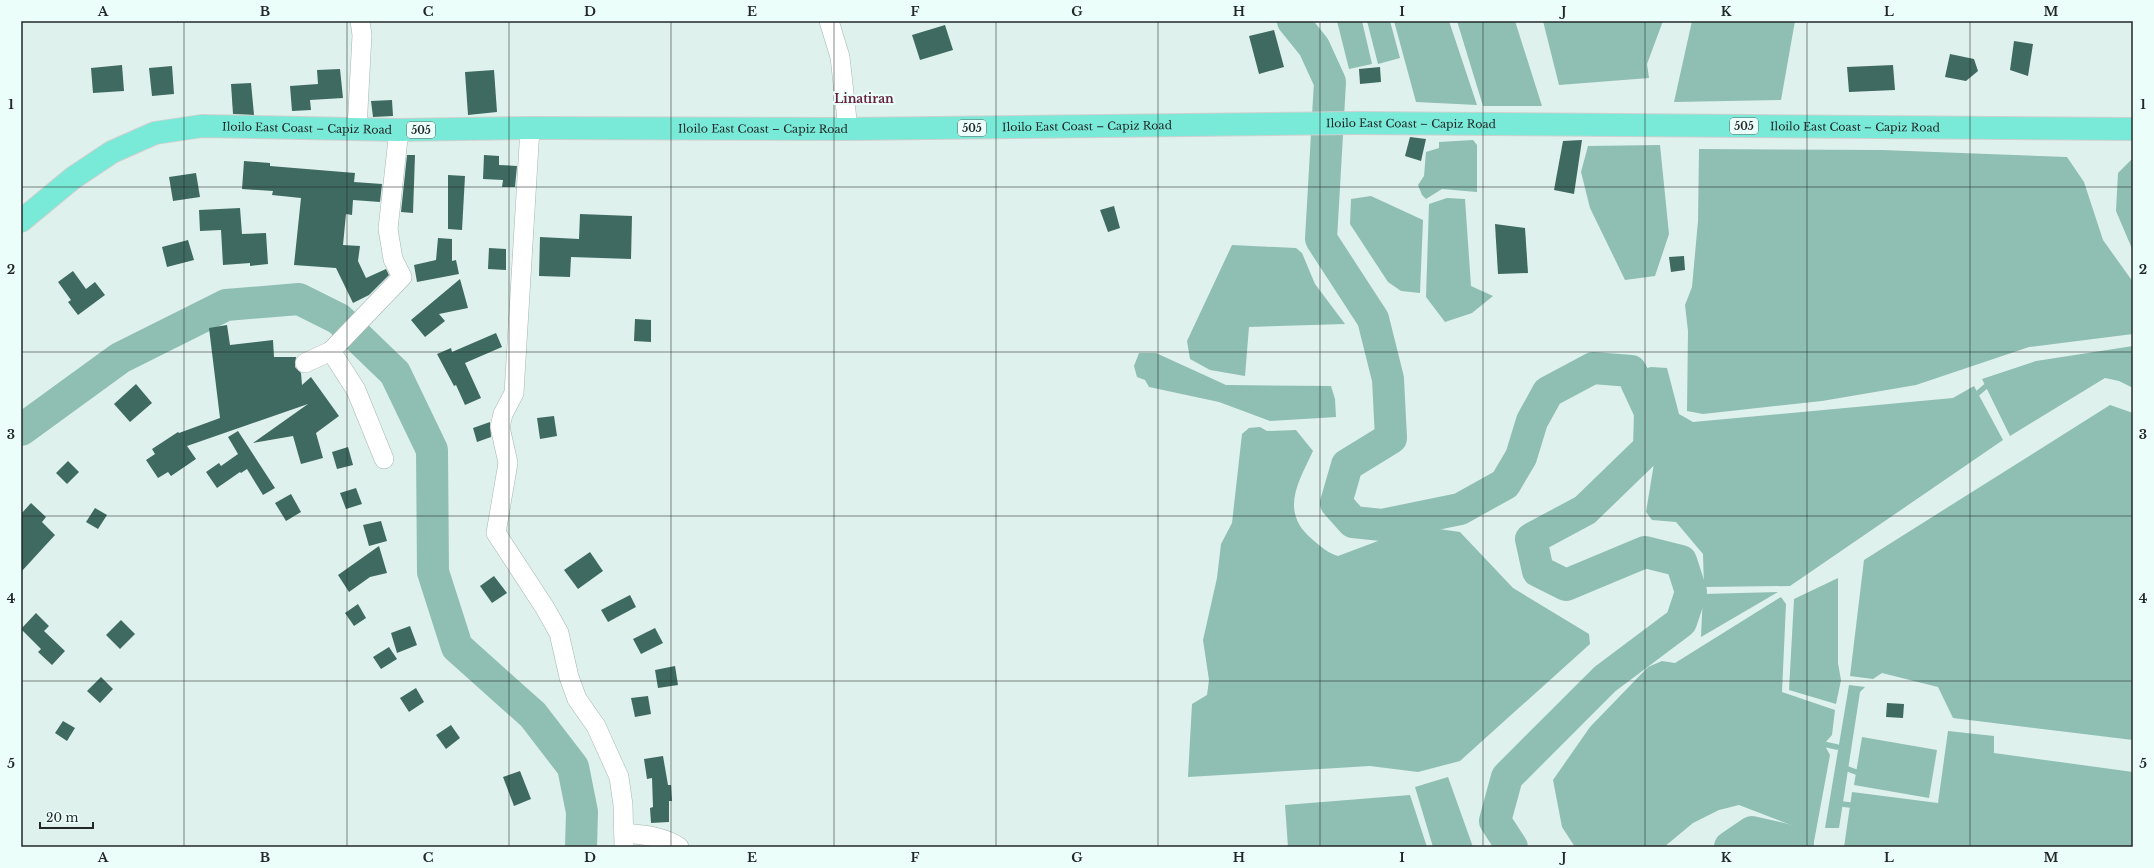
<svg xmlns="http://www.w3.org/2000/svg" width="2154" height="868" viewBox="0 0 2154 868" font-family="'Libre Baskerville',serif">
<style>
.water{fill:#8fbeb3}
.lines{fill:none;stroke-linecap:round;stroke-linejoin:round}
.stream{stroke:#8fbeb3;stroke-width:5.5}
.river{stroke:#8fbeb3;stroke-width:32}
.building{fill:#3f6a61}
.minor-casing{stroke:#a5b6b1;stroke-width:20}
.primary-casing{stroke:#ced0cf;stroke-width:24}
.minor{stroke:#fff;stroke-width:19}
.primary{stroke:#79e9d8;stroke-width:22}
.grid{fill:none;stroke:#222827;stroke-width:1;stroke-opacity:0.55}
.labels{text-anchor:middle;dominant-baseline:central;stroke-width:4;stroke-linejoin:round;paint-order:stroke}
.shield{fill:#ecfefa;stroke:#5f6866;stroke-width:1}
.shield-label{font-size:10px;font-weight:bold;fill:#222827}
.street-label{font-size:11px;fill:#222827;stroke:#ecfefa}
.neighbourhood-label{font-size:12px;font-weight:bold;fill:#65223d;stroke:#ecfefa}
.neatline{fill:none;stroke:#222827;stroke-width:1.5}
.grid-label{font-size:13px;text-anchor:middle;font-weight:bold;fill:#222827}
</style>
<rect width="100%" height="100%" fill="#dff1ec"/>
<g class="water">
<polygon points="1337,21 1362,21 1372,64 1349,69"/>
<polygon points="1367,21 1390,21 1400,58 1378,64"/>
<polygon points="1394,21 1449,21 1477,105 1416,102"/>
<polygon points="1457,21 1515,21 1542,106 1483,106"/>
<polygon points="1543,21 1663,21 1647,64 1649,78 1559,85"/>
<polygon points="1692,21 1795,21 1781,100 1674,102"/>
<polygon points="1473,140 1477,145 1477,192 1442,189 1426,199 1422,195 1418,185 1424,176 1426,152 1439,148 1439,142"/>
<polygon points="1660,145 1669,234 1655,276 1625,280 1590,208 1581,172 1588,146"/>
<polygon points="1699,149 1882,150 2067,157 2084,182 2103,240 2133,282 2133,334 2029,347 1916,385 1822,401 1703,414 1687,411 1688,331 1685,305 1692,287 1698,221"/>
<polygon points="2133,158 2133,251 2116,211 2118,173"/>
<polygon points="1371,196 1423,220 1420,293 1401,291 1388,282 1350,224 1351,199"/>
<polygon points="1447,198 1465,199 1471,286 1493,296 1472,313 1445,322 1426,297 1429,204"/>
<polygon points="1232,245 1296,248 1302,253 1315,284 1345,324 1249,327 1245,376 1210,370 1190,359 1187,341"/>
<polygon points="2133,346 2133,388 2119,381 2105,378 2010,436 1982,379 2036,361"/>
<polygon points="1139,353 1156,353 1226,385 1331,386 1335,399 1336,417 1270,421 1219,402 1149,387 1145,380 1137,377 1134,366"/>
<polygon points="1651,367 1667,368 1679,414 1693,422 1953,398 1974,386 2003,440 1790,586 1704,587 1703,554 1676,522 1652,520 1646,512 1661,421 1643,369"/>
<polygon points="2110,405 2133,413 2133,740 1953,718 1938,687 1882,673 1873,679 1850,676 1864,560"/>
<path d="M1260,427L1267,431L1296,430L1313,451C1298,483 1279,512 1313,540C1321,547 1328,553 1338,556L1418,526L1460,532L1513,588L1589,634L1590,644L1460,761L1418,772L1370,766L1188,777L1192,704L1207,695L1209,680L1203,640L1217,578L1221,544L1232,523L1242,434L1249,428Z"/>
<polygon points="1838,578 1838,663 1841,680 1836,704 1789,690 1794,599"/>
<polygon points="1778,592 1701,637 1703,594"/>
<polygon points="1781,597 1786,604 1782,692 1835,710 1832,735 1824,744 1830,755 1813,847 1791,825 1739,805 1719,810 1693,823 1664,847 1575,847 1562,827 1553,780 1590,727 1648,667 1662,661 1675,663"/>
<polygon points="1849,685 1865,687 1860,692 1839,828 1825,828"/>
<polygon points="1948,731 1994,736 1994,753 2133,772 2133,847 1844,847 1852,792 1938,803"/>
<polygon points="1862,737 1937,750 1929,798 1854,785"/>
<polygon points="1448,777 1473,847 1433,847 1415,787"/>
<polygon points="1410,795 1427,847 1288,847 1285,805"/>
</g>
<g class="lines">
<g class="stream">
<polyline points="1978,393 1985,387"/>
<polyline points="1823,744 1837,747"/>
<polyline points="1848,769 1856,772"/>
<polyline points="1842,804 1850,805"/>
</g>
<g class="river">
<polyline points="1293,21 1314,47 1330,82 1321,239 1373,319 1388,379 1391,438 1347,465 1336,503 1353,522 1382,525 1460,509 1505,484 1521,457 1532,421 1548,392 1593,368 1631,371 1650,412 1649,448 1585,510 1531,539 1538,571 1566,585 1645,552 1681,561 1691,592 1681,622 1605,679 1507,777 1495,821 1512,847"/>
<polyline points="21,430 120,358 226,305 299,299 339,319 395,373 432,450 433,572 457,647 533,715 573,767 582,812 581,847"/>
<polyline points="1730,847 1752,832 1795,842 1798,847"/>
</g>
</g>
<g class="building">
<polygon points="945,25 953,50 920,60 912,35"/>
<polygon points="1274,30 1284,67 1259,74 1249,36"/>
<polygon points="2014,41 2033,44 2028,76 2010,70"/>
<polygon points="1950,54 1974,59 1978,71 1966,81 1945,77"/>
<polygon points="122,65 124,91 93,93 91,68"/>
<polygon points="1893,65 1895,90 1849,92 1847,67"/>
<polygon points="172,66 174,94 152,96 149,68"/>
<polygon points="1380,67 1381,82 1360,84 1359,69"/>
<polygon points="340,69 343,98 310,100 311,110 292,111 290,86 318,84 317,70"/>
<polygon points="494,70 497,112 468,115 465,72"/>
<polygon points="251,83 254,115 233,114 231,84"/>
<polygon points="392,100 393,116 373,117 371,101"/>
<polygon points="1410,137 1426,139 1421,161 1405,156"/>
<polygon points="1582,140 1574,194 1554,190 1563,141"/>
<polygon points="407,155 415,155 413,213 401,212"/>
<polygon points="484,155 499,156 499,165 517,166 515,187 502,187 503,180 483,179"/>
<polygon points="244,161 270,163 270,166 355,173 354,182 382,184 380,202 353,200 352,215 346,214 343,245 360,246 358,261 366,278 386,269 389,275 369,295 353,303 336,268 294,265 301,198 272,195 273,191 242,189"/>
<polygon points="196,173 200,197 173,201 169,177"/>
<polygon points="448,175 465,176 462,230 448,229"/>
<polygon points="1114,206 1120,228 1108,232 1100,210"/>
<polygon points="240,208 242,234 266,233 268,264 250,266 250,263 223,265 221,230 200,231 199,210"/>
<polygon points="580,214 632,216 631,259 571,257 570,277 539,276 540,237 579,239"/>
<polygon points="1495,224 1525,228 1528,273 1498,274"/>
<polygon points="438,238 452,239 452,261 456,260 459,274 417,282 414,265 436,260"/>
<polygon points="188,240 194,260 167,267 162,247"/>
<polygon points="489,248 506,249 506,270 488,269"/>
<polygon points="1684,256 1685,270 1671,272 1669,257"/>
<polygon points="73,271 86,289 95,282 105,295 78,315 68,302 71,300 58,282"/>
<polygon points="460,279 468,308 439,314 445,321 425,337 411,320"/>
<polygon points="635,319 651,320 651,342 634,341"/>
<polygon points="227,325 230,345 273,340 274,357 296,357 295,367 301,373 302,385 311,377 339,416 316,433 323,458 301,464 293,436 253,443 308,404 187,446 196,459 171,476 168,472 158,478 146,460 155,454 152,449 178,432 179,433 220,418 209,328"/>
<polygon points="496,333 502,347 465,363 481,398 465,405 456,385 454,386 437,354 451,348 452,352"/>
<polygon points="136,384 152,403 130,422 114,404"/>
<polygon points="554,416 557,436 540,439 537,418"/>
<polygon points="490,422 491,437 477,442 473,428"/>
<polygon points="238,431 275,488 263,495 247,469 241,473 240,472 217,488 206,472 219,463 221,466 238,454 228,437"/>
<polygon points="348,447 353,465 337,469 332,452"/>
<polygon points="68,461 79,472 67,484 56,473"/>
<polygon points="356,488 362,504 346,509 340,493"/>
<polygon points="291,494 301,512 286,521 275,503"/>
<polygon points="31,503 46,517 42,522 55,535 21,572 21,514"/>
<polygon points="95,508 107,515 98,529 86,522"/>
<polygon points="381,521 387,541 369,546 363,525"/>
<polygon points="379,546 387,573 370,577 349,592 338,575"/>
<polygon points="590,552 603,571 578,589 564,570"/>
<polygon points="494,576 507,593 492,603 480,586"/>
<polygon points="630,595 636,607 608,622 601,610"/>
<polygon points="358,604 366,618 354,626 345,613"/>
<polygon points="36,613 49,626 44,631 65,651 52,665 38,652 41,649 21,629"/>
<polygon points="121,620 135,634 120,649 106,635"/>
<polygon points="410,626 417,645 397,653 391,633"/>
<polygon points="655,628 663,643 641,654 633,639"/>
<polygon points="389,647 397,659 381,669 373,657"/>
<polygon points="675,666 678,685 658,688 655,670"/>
<polygon points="101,677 113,689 100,703 87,691"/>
<polygon points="416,688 424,702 409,712 400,698"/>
<polygon points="648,696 651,714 635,717 631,698"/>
<polygon points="1887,703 1904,704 1903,718 1886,717"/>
<polygon points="63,721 75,728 67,741 55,733"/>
<polygon points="451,725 460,738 446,749 436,735"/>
<polygon points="663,756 668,785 671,785 672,801 669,801 669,822 651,823 650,808 653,807 652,778 647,779 644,759"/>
<polygon points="520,771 531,799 514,806 503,777"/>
</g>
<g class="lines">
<g class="minor-casing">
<g id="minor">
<polyline points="829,21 840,57 848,129"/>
<polyline points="530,128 514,393 503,414 500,427 508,463 496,533 545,608 559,633 569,677 577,699 596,726 619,777 623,805 624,847"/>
<polyline points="357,129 362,35 360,21"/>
<polyline points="331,351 356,390 384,459"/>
<polyline points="305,363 331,351 402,277 393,259 388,229 399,130"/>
<path d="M624,833C643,835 663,836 679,847"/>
</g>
</g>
<g class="primary-casing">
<g id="primary">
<path id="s1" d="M21,221L73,178L112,152L155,133L202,126L399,130L530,128L848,129L1355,123L2133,129"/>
</g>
</g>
<use href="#minor" class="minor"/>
<use href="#primary" class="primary"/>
</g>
<path class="grid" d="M184,21V847M347,21V847M509,21V847M671,21V847M834,21V847M996,21V847M1158,21V847M1320,21V847M1483,21V847M1645,21V847M1807,21V847M1970,21V847M21,187H2133M21,352H2133M21,516H2133M21,681H2133"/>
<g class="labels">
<g class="shield">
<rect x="1730" y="118" width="28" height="16" rx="3"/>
<rect x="958" y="120" width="28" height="16" rx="3"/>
<rect x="407" y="122" width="28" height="16" rx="3"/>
</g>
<g class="shield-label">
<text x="1744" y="126">505</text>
<text x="972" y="128">505</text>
<text x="421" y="130">505</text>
</g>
<g class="street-label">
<text stroke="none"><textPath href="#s1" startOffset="1418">Iloilo East Coast – Capiz Road</textPath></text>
<text stroke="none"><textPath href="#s1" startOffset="1094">Iloilo East Coast – Capiz Road</textPath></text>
<text stroke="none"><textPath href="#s1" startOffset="1862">Iloilo East Coast – Capiz Road</textPath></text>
<text stroke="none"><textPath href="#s1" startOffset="314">Iloilo East Coast – Capiz Road</textPath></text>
<text stroke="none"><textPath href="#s1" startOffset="770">Iloilo East Coast – Capiz Road</textPath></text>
</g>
<g class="neighbourhood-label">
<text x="864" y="98">Linatiran</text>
</g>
</g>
<rect width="2154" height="868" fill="none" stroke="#ecfefa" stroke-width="44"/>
<path d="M40 822v6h53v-6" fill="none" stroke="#222827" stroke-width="2"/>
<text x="46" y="822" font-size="12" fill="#222827" stroke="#ecfefa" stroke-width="3" paint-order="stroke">20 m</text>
<rect x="22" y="22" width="2110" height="824" class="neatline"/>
<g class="grid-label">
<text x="103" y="16">A</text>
<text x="265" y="16">B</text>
<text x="428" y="16">C</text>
<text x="590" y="16">D</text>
<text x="752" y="16">E</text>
<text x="915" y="16">F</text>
<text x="1077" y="16">G</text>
<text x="1239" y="16">H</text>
<text x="1402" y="16">I</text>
<text x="1564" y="16">J</text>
<text x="1726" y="16">K</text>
<text x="1889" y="16">L</text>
<text x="2051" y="16">M</text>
<text x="11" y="109">1</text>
<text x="2143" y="109">1</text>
<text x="11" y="274">2</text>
<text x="2143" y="274">2</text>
<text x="11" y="439">3</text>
<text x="2143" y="439">3</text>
<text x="11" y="603">4</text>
<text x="2143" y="603">4</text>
<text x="11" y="768">5</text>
<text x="2143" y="768">5</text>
<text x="103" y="862">A</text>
<text x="265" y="862">B</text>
<text x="428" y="862">C</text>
<text x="590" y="862">D</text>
<text x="752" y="862">E</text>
<text x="915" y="862">F</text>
<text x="1077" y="862">G</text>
<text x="1239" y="862">H</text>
<text x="1402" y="862">I</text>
<text x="1564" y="862">J</text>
<text x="1726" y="862">K</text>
<text x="1889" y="862">L</text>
<text x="2051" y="862">M</text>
</g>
</svg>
